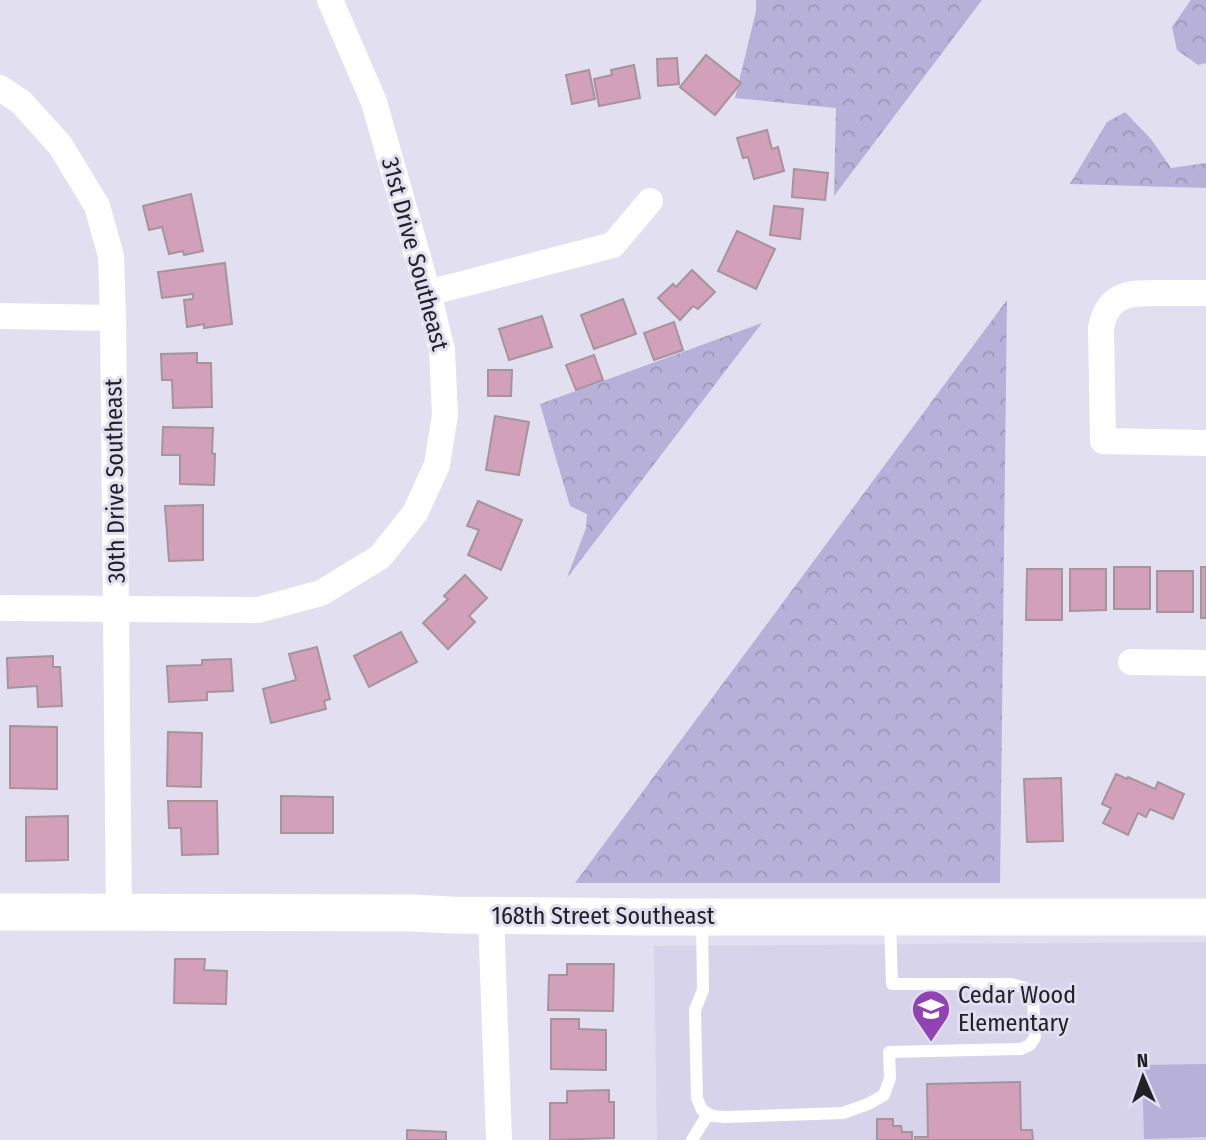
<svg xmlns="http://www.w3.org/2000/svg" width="1206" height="1140" viewBox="0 0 1206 1140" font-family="'Fira Sans Condensed',sans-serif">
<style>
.built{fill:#d7d3eb}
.forest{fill:url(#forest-crowns)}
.pitch{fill:#b7b0d8}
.building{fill:#d3a0ba;stroke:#a5949c;stroke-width:2}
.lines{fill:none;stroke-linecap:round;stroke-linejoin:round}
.lane{stroke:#fff;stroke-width:12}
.street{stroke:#fff;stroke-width:26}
.secondary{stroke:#fff;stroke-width:37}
.labels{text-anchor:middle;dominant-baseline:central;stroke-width:6;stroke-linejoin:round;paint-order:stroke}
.street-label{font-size:24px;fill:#222127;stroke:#e2dff0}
.poi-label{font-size:24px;fill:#222127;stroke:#e2dff0;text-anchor:start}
</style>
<defs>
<pattern id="forest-crowns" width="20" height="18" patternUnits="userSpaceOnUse" patternTransform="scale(1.75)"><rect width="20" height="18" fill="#b7b0d8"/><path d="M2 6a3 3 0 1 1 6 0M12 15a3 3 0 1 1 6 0" fill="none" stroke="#9d97b9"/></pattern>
</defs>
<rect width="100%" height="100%" fill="#e2dff0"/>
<polygon class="built" points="1206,942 1206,1140 657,1140 654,946"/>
<g class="forest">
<polygon points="756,0 982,0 834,196 836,108 735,98 756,11"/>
<polygon points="1191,0 1206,0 1206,63 1198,65 1177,50 1172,27"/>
<polygon points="1125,112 1151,139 1171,168 1206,163 1206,188 1070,184 1107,122"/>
<polygon points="1007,300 1000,883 575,883"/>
<polygon points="762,323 567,578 586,528 587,514 570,506 540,404"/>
</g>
<polygon class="pitch" points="1206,1064 1206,1137 1144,1139 1142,1065"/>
<g class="building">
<polygon points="706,55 741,83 715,115 680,87"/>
<polygon points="677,58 679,84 658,86 657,59"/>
<polygon points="634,65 640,98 599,106 594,79 612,75 611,70"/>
<polygon points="589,70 595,99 572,104 566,75"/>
<polygon points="767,130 772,149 778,147 784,171 754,179 748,157 743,158 737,138"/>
<polygon points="794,169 828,173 825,200 792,197"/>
<polygon points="191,194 203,251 184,255 183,251 169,254 162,227 149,230 143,206"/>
<polygon points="774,206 803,209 800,239 770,235"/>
<polygon points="737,231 775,249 756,289 718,271"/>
<polygon points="225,263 232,324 204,328 204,324 187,327 184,300 193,299 193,294 162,298 158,272"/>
<polygon points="692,270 715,292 698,309 693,306 680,320 658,298 673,284 676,287"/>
<polygon points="623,299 636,334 594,349 581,315"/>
<polygon points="542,316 552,347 509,360 499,329"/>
<polygon points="674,322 683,350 654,360 644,333"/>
<polygon points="197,353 197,363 211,363 212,407 173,408 172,380 162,380 161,354"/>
<polygon points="594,355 603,380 576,390 566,365"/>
<polygon points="488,370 512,370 511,396 488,396"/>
<polygon points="495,416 529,422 519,475 486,470"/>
<polygon points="163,427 213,428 212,453 215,454 214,485 180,484 180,455 162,455"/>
<polygon points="478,501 522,520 501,570 468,555 479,530 467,526"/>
<polygon points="203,505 203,560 169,561 165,506"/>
<rect x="1114" y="567" width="36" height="42"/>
<rect x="1201" y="567" width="5" height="51"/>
<polygon points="1027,569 1062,569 1062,620 1026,620"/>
<polygon points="1070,569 1106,569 1106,610 1070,611"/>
<rect x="1157" y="571" width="36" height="41"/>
<polygon points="465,575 487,598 469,616 475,622 448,649 423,623 448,599 444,596"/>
<polygon points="401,632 417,662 369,687 354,656"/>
<polygon points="317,647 330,699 324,701 326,709 271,723 263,689 296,680 289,654"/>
<polygon points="53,656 53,667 60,667 62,706 38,707 37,686 8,688 7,658"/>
<polygon points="231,659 233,691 207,692 207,700 169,702 167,666 202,665 202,660"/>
<polygon points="10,726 57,727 57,789 10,788"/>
<polygon points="168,732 202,733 201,787 167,786"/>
<polygon points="1116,774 1127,779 1128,777 1155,789 1158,782 1184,794 1173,819 1150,809 1146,817 1138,813 1128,835 1103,823 1111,808 1102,804"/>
<polygon points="1061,778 1063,841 1027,842 1024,779"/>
<polygon points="281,796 333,797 333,833 281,833"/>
<polygon points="168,801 217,801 218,854 182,855 181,828 169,828"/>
<polygon points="68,816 68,860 26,861 26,817"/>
<polygon points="175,959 205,959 204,970 227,971 226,1004 174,1003"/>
<polygon points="567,964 614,964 613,1011 548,1010 549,975 567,975"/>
<polygon points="551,1019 579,1019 579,1029 606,1030 606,1070 551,1069"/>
<polygon points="1020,1082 1021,1130 1032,1130 1033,1140 915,1140 915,1137 928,1137 927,1084"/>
<polygon points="609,1090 609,1102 614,1102 614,1138 550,1140 550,1103 567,1103 567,1091"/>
<polygon points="877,1119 893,1119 893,1126 901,1126 902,1132 912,1132 912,1140 877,1140"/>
<polygon points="407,1130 446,1132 446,1140 407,1140"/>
</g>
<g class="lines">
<g class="lane">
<polyline points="702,921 703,990 695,1010 697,1098 702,1110 712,1116 725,1117 843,1113 868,1104 884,1095 890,1078 889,1052 1021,1049 1030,1045 1035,1037 1033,999 1026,988 1011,984 892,984 890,919"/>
<polyline points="692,1140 708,1114"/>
</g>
<g class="street">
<polyline points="0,88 21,102 60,145 97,206 111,256 113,318 119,913"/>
<polyline points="428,293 613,245 650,201"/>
<path d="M1206,293C1191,293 1176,293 1161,293C1130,293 1108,292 1101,328L1103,441L1206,443"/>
<polyline points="0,316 113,318"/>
<polyline points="0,608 258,610 321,593 380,557 415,513 437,465 445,415 442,350 428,293 374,102 330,0"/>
<polyline points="1131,662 1206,663"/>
<polyline points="491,915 499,1140"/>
</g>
<polyline class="secondary" points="0,912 414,913 450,915 651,917 1206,917"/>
</g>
<defs>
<g id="school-pin" transform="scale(2.0125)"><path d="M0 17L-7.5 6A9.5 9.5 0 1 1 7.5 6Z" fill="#9243b3" stroke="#e2dff0"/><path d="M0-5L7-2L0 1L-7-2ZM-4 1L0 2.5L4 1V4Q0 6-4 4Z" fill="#fff"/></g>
</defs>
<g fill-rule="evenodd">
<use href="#school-pin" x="931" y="1009"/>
</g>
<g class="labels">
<g class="street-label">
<text transform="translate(415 254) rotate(75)">31st Drive Southeast</text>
<text transform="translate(115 481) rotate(-91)">30th Drive Southeast</text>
<text x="603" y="916">168th Street Southeast</text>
</g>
<g class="poi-label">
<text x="958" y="995">Cedar Wood<tspan x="958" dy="28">Elementary</tspan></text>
</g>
</g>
<g transform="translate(1143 1077) rotate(358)" stroke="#e2dff0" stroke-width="5" paint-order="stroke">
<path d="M0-5L12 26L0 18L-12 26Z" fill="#222127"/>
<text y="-10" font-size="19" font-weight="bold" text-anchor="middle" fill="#222127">N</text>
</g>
</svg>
